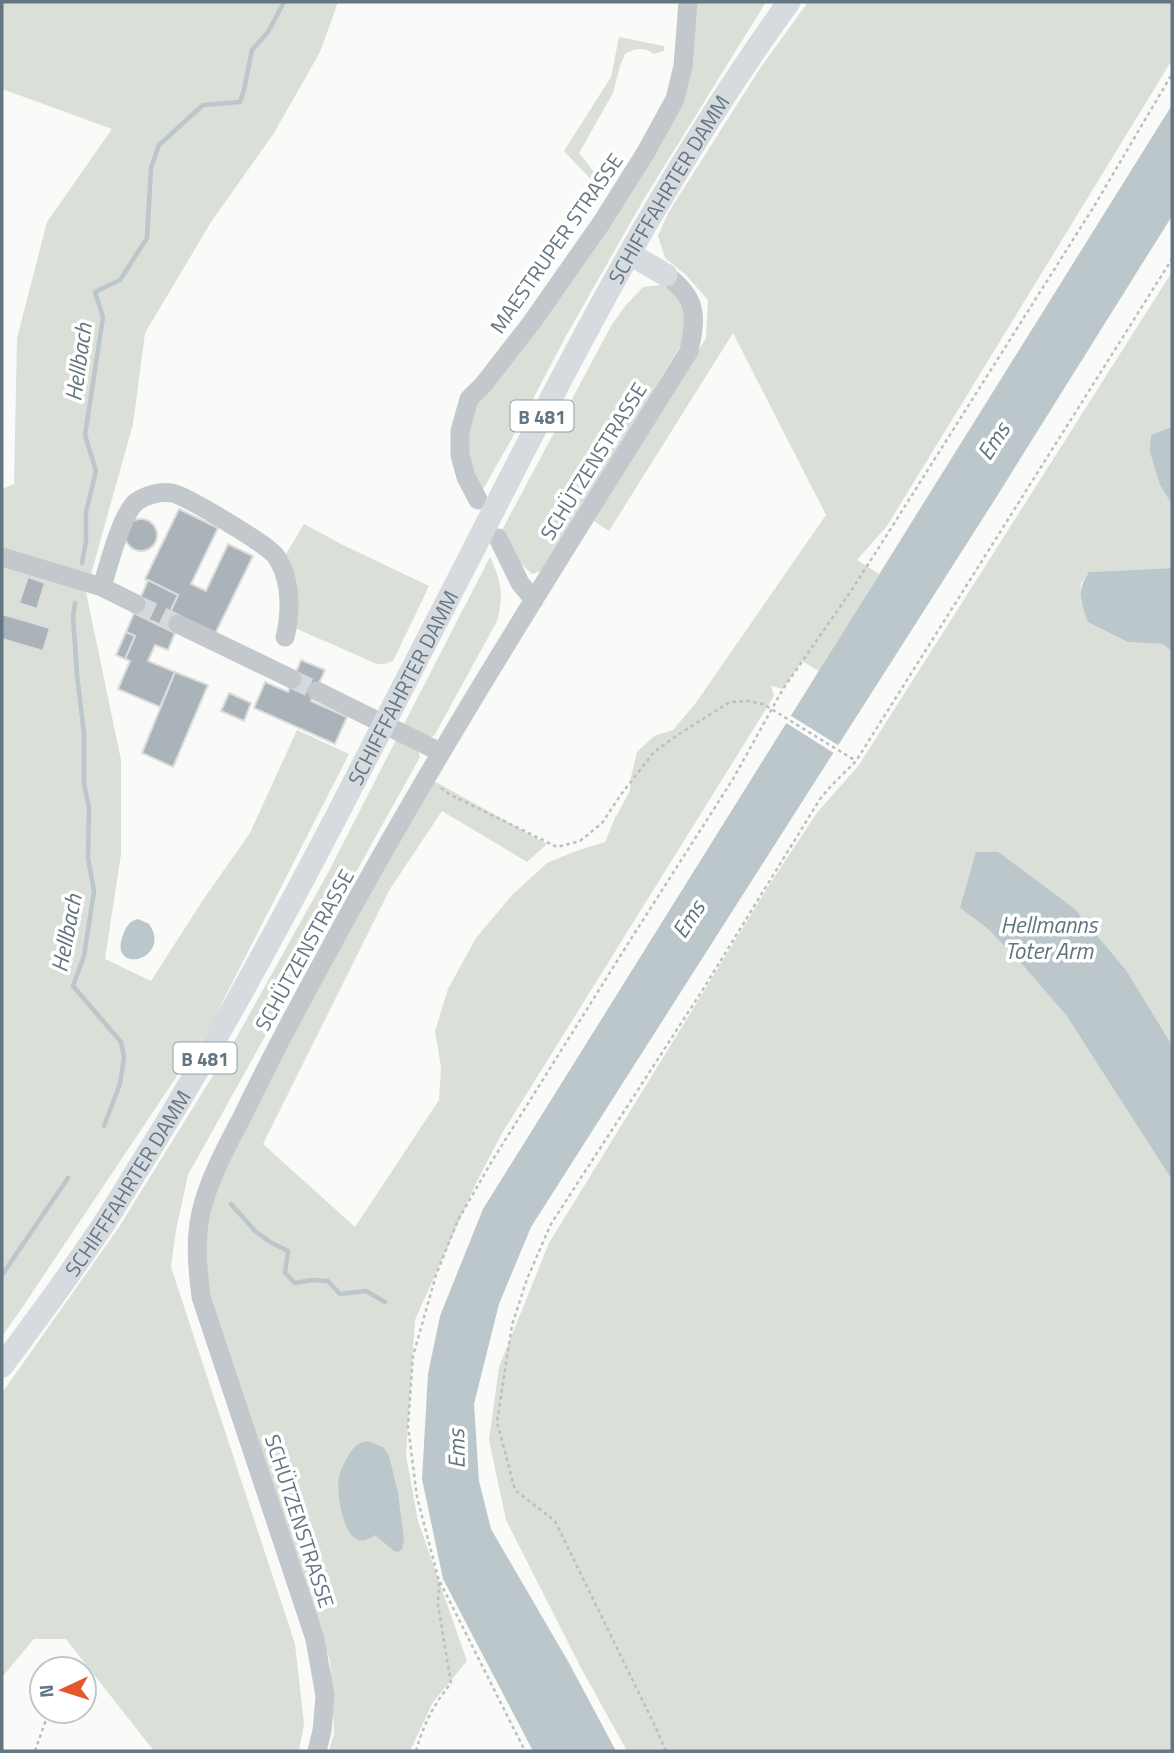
<svg xmlns="http://www.w3.org/2000/svg" width="1174" height="1753" viewBox="0 0 1174 1753" font-family="'Titillium Web',sans-serif">
<style>
.green{fill:#dadfd7}
.water{fill:#bbc7cb}
.pier{fill:#fafaf8}
.lines{fill:none;stroke-linecap:round;stroke-linejoin:round}
.stream{stroke:#bbc7cb;stroke-width:4.5}
.building{fill:#aab3b9;stroke:#dcdcda;stroke-width:2}
.minor-tunnel{stroke:#d5d9db;stroke-width:19;stroke-dasharray:19 10;stroke-linecap:butt}
.path{stroke:#bbbfc2;stroke-width:2.5;stroke-dasharray:3.5 3.5;stroke-linecap:butt}
.minor{stroke:#c3c8cc;stroke-width:19}
.major{stroke:#d6dbdf;stroke-width:23}
.labels{text-anchor:middle;dominant-baseline:central;stroke-width:7;stroke-linejoin:round;paint-order:stroke}
.shield{fill:#fff;stroke:#939fa8;stroke-width:2}
.shield-label{font-size:19px;font-weight:bold;fill:#657683}
.street-label{font-size:21px;fill:#657683;stroke:#fff}
.water-label{font-size:23px;font-style:italic;fill:#60757c;stroke:#fff}
</style>
<rect width="100%" height="100%" fill="#fafaf8"/>
<g class="green">
<polygon points="2,2 338,2 320,52 274,133 211,222 145,333 133,424 86,592 121,760 121,854 105,959 151,981 203,900 250,833 297,730 349,754 209,1028 20,1311 2,1336 2,489 14,484 17,338 47,222 112,129 2,89"/>
<path d="M696,2H766L644,199L566,336L515,433L482,491C473,473 465,453 468,432C469,422 474,410 477,400L677,113Z"/>
<polygon points="808,2 1172,2 1172,60 887,526 857,560 879,574 819,671 802,661 783,689 771,686 774,696 501,1135 476,1183 415,1320 406,1455 418,1521 467,1661 433,1702 410,1751 329,1751 334,1734 330,1661 208,1292 205,1235 220,1174 275,1063 434,781 547,844 527,862 442,811 390,889 263,1144 355,1227 439,1100 441,1067 435,1031 448,989 476,938 512,895 547,863 576,851 605,842 615,818 630,791 631,777 637,752 654,736 673,730 695,704 826,515 733,333 609,531 594,521 706,338 708,300 686,275 665,258 658,236 668,213 759,70"/>
<path d="M619,37L664,46V51L654,54C644,47 636,48 625,54L620,66L613,93L579,153L606,187L602,191L564,151L611,77Z"/>
<polygon points="1172,272 1172,427 1151,435 1160,485 1172,505 1172,568 1089,572 1081,584 1081,602 1128,642 1162,644 1172,651 1172,1045 1126,970 1075,909 960,908 988,929 1019,961 1066,1015 1172,1180 1172,1751 627,1751 581,1668 506,1520 489,1440 499,1367 549,1243 768,887 816,814 859,765"/>
<polygon points="661,285 678,294 688,315 687,335 541,571 532,574 519,562 502,530 611,326 626,305 643,287"/>
<polygon points="304,524 341,544 429,586 393,661 385,664 377,664 295,628 283,559"/>
<path d="M490,557C501,581 504,595 497,621L434,736L428,738L402,728Z"/>
<polygon points="397,738 418,749 420,757 188,1175 176,1230 171,1267 295,1644 304,1724 299,1751 154,1751 66,1639 34,1639 2,1677 2,1393 119,1227 235,1040 330,869"/>
</g>
<g class="water">
<polygon points="1172,105 1172,216 992,504 531,1227 499,1304 474,1404 479,1481 491,1529 569,1663 616,1751 533,1751 443,1579 422,1479 428,1374 440,1316 483,1209"/>
<polygon points="1172,427 1172,505 1160,485 1150,452 1151,435"/>
<path d="M1172,568V651L1162,644L1128,642L1088,622C1081,601 1076,591 1089,572Z"/>
<polygon points="976,852 998,852 1075,909 1126,970 1172,1045 1172,1180 1066,1015 1019,961 988,929 960,908"/>
<path d="M138,919L149,924C151,927 153,931 154,934C160,964 109,971 123,935C126,927 129,921 138,919Z"/>
<path d="M367,1441L383,1447L389,1456L398,1493L404,1540L402,1549L398,1552L394,1551L375,1535C372,1537 369,1539 366,1540C343,1547 336,1491 339,1477C341,1468 345,1461 350,1453C355,1446 359,1442 367,1441Z"/>
</g>
<polygon class="pier" points="788,714 841,747 837,755 783,721"/>
<g class="lines">
<g class="stream">
<polyline points="82,563 86,541 86,512 96,471 85,435 103,317 95,292 120,280 147,238 151,168 159,145 203,105 240,102 244,90 252,50 268,32 284,2"/>
<polyline points="75,603 73,616 77,675 84,734 84,784 89,808 88,858 94,891 84,956 73,986 121,1042 124,1057 120,1084 104,1126"/>
<polyline points="231,1204 255,1231 270,1242 288,1251 285,1273 295,1283 312,1280 328,1281 340,1294 366,1291 385,1302"/>
<polyline points="2,1275 68,1178"/>
</g>
</g>
<g class="building">
<polygon points="179,509 218,528 191,584 206,591 228,544 253,556 214,636 170,612 178,595 145,579"/>
<circle cx="141" cy="535" r="16"/>
<polygon points="28,577 45,583 37,609 19,603"/>
<polygon points="148,580 178,595 170,612 179,617 174,631 134,613"/>
<polygon points="134,613 175,633 168,650 155,645 148,661 175,672 160,707 118,689 130,661 125,659 135,636 126,632"/>
<polygon points="2,614 50,628 43,651 2,639"/>
<polygon points="126,632 135,636 125,659 116,655"/>
<polygon points="301,660 325,670 311,701 347,717 335,744 254,708 265,682 288,692"/>
<polygon points="175,672 208,685 173,767 142,753"/>
<polygon points="229,693 251,703 244,721 221,711"/>
</g>
<g class="lines">
<g class="minor-tunnel">
<polyline points="136,604 178,624"/>
<polyline points="292,679 317,691"/>
</g>
<g class="path">
<polyline points="441,788 449,794 557,847 580,841 602,823 622,793 654,752 679,734 730,702 748,701 763,704 856,761"/>
<polyline points="440,1582 525,1751"/>
<polyline points="35,1751 49,1711"/>
<path d="M416,1751C424,1723 433,1706 451,1683L438,1605L439,1581L417,1497L408,1426L413,1356L436,1275L458,1220L492,1161L629,942L733,779L783,689L853,588L883,541L1093,208L1172,74"/>
<polyline points="666,1751 654,1724 555,1521 515,1490 497,1422 512,1325 527,1279 551,1224 702,991 820,799 830,787 856,761 1172,259"/>
</g>
<g class="minor">
<polyline points="478,500 466,477 460,455 460,431 469,399 483,385 532,322 602,222 646,152 675,99 683,66 688,2"/>
<polyline points="498,538 520,583 534,600"/>
<polyline points="2,557 102,587 136,604"/>
<path d="M102,587C108,567 121,515 136,502C146,495 160,491 172,493C187,496 262,542 274,554C275,555 279,561 280,563C291,584 291,614 285,637"/>
<polyline points="178,624 292,679"/>
<polyline points="317,691 440,752"/>
<path d="M317,1751L322,1731L325,1696L315,1639L201,1297C197,1264 194,1233 204,1201C213,1171 228,1144 242,1117C267,1065 294,1014 322,963C434,754 563,553 689,351C697,315 697,298 666,275"/>
</g>
<g class="major">
<polyline points="630,254 666,275"/>
<path id="s1" d="M2,1366C35,1322 68,1277 99,1231C114,1209 127,1186 141,1164C211,1052 274,936 335,819C384,725 432,631 480,537C573,353 668,169 789,2"/>
</g>
</g>
<g class="labels">
<g class="shield">
<rect x="510.5" y="400.5" width="63" height="31" rx="5"/>
<rect x="173.5" y="1042.5" width="63" height="31" rx="5"/>
</g>
<g class="shield-label">
<text x="542" y="416">B 481</text>
<text x="205" y="1058">B 481</text>
</g>
<g class="street-label">
<text stroke="none"><textPath href="#s1" startOffset="1354">SCHIFFFAHRTER DAMM</textPath></text>
<text transform="translate(556 243) rotate(-55)">MAESTRUPER STRASSE</text>
<text transform="translate(593 461) rotate(-58)">SCHÜTZENSTRASSE</text>
<text stroke="none"><textPath href="#s1" startOffset="789">SCHIFFFAHRTER DAMM</textPath></text>
<text transform="translate(304 950) rotate(-61)">SCHÜTZENSTRASSE</text>
<text stroke="none"><textPath href="#s1" startOffset="222">SCHIFFFAHRTER DAMM</textPath></text>
<text transform="translate(300 1521) rotate(72)">SCHÜTZENSTRASSE</text>
</g>
<g class="water-label">
<text transform="translate(78 362) rotate(-82)">Hellbach</text>
<text transform="translate(993 441) rotate(-57)">Ems</text>
<text transform="translate(688 919) rotate(-57)">Ems</text>
<text x="1049" y="924">Hellmanns<tspan x="1049" dy="26">Toter Arm</tspan></text>
<text transform="translate(66 933) rotate(-79)">Hellbach</text>
<text transform="translate(456 1449) rotate(-91)">Ems</text>
</g>
</g>
<rect width="1174" height="1753" fill="none" stroke="#657683" stroke-width="7"/>
<g transform="translate(63 1690) rotate(266)"><circle r="33" fill="#ffffff" stroke="#c1c8cd" stroke-width="2"/>
<path d="M0-5L12 26L0 18L-12 26Z" fill="#e4572e"/>
<text y="-10" font-size="19" font-weight="bold" text-anchor="middle" fill="#657683">N</text>
</g>
</svg>
